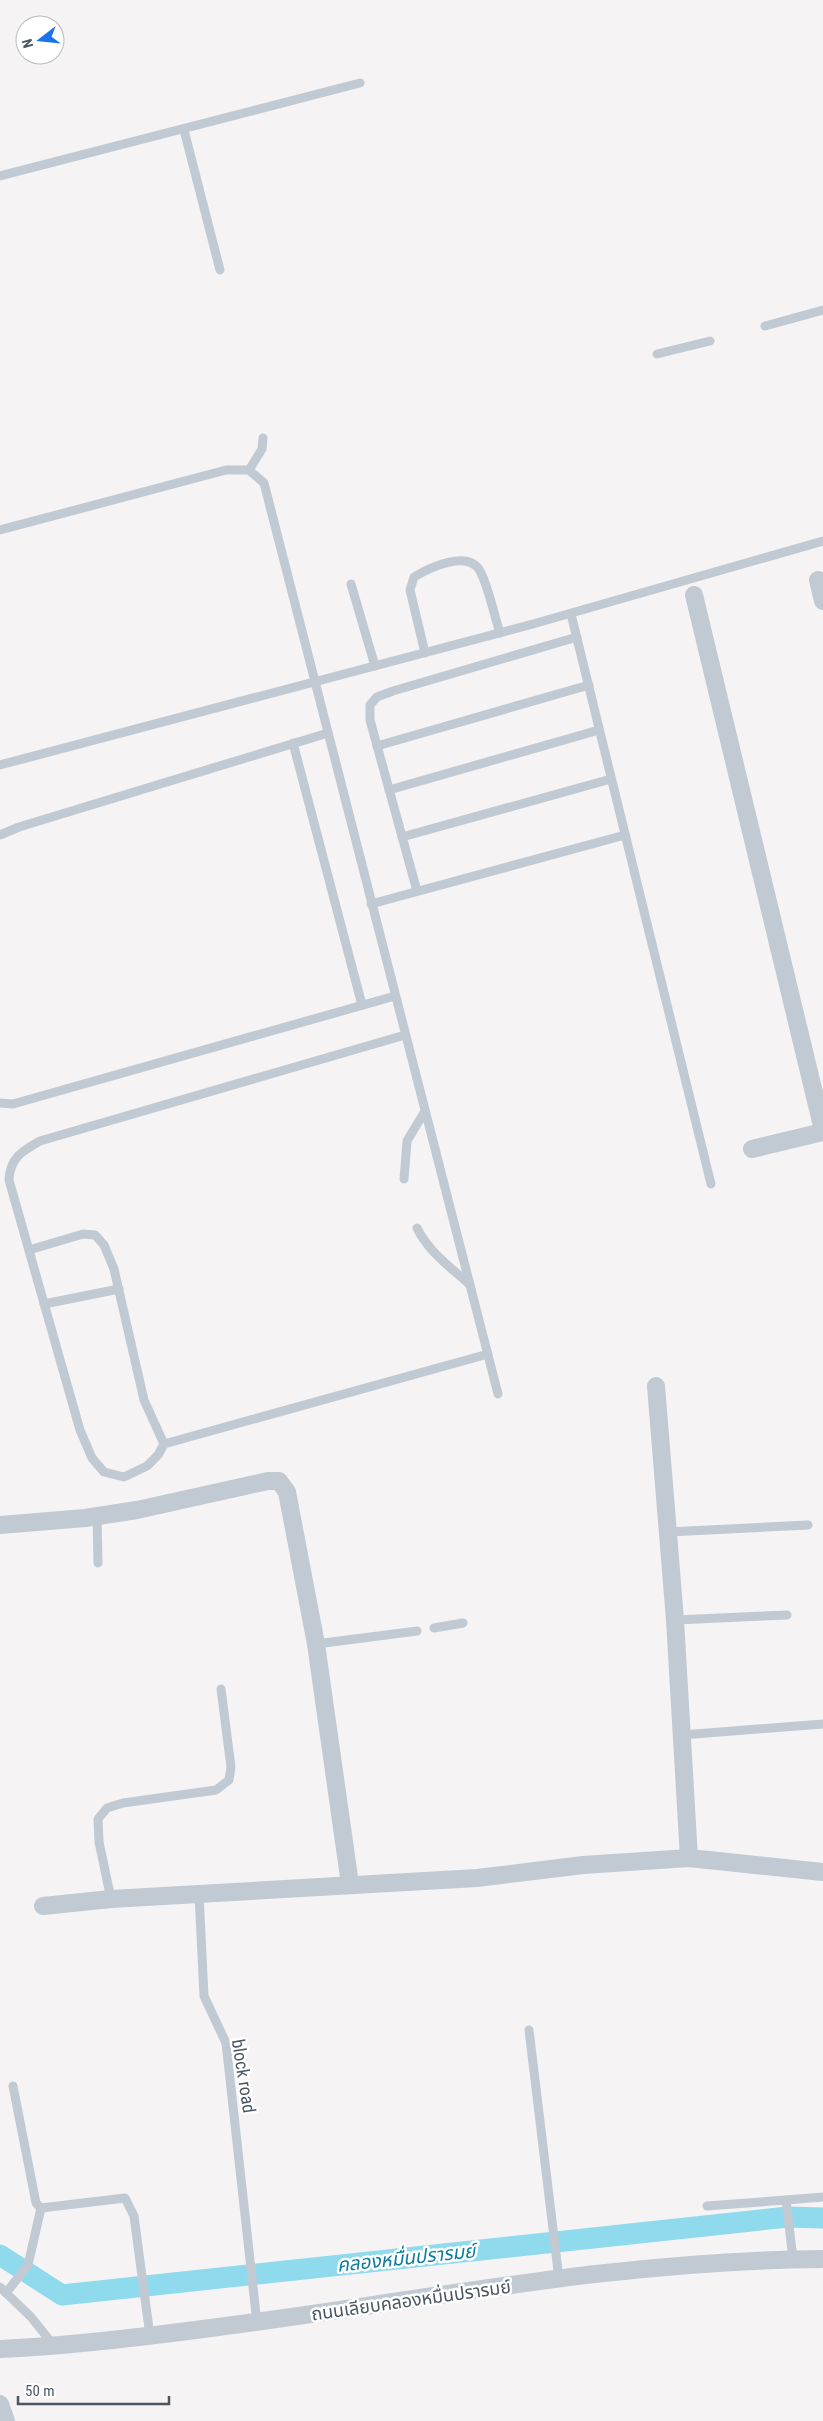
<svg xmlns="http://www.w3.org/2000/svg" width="823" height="2421" viewBox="0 0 823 2421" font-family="'Roboto Condensed','Noto Sans Thai',sans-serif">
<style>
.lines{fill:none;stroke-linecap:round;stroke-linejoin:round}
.canal{stroke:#90daee;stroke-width:21}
.service{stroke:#c1cad2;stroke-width:9}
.minor{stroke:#c1cad2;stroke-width:18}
.labels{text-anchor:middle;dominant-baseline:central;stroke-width:5;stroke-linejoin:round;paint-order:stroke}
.street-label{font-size:18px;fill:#4a5661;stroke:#fff}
.water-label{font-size:19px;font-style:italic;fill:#0c7c9b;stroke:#fff}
</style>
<rect width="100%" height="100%" fill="#f5f3f3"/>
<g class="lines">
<polyline class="canal" points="0,2255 62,2295 788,2217 823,2218"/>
<g class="service">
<polyline points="184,130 220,270"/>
<polyline points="0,176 360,83"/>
<polyline points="765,326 823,310"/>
<polyline points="657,354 710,341"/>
<polyline points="249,470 262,449 263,438"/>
<polyline points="0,530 226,470 249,470 264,483 498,1394"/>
<polyline points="351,584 375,666"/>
<polyline points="571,614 711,1184"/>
<path d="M425,653L410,590L414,577C429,568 468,549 480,571C489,588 494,615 500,633"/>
<polyline points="293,743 362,1005"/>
<polyline points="377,746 589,685"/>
<polyline points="0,765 533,624 823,541"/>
<polyline points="389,790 599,730"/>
<polyline points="0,835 19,827 328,733"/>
<polyline points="402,837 611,779"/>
<polyline points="417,891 370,720 370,705 377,697 393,691 577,637"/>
<polyline points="371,904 625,835"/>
<path d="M405,1035L40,1141C22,1151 10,1158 9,1180L80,1430L92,1458L104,1472L124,1477L147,1466L158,1455L164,1444L488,1354"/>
<polyline points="0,1103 13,1104 395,996"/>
<polyline points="404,1179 407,1141 425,1111"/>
<path d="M417,1228C428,1251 450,1267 469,1284"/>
<polyline points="29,1250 83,1234 95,1235 104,1245 114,1269 144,1400 164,1444"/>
<polyline points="44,1304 119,1289"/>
<polyline points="97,1516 98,1563"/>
<polyline points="668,1532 808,1525"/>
<polyline points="675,1620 787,1615"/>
<polyline points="434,1628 463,1623"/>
<polyline points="316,1644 417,1631"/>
<polyline points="682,1735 823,1724"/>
<polyline points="199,1894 204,1996 226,2043 257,2323"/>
<polyline points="111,1899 99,1842 98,1819 107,1808 123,1803 216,1790 229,1780 231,1767 221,1689"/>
<polyline points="529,2030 559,2279"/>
<polyline points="13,2086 36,2203 41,2208 125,2198 134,2216 150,2336"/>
<polyline points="786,2200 823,2197"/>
<polyline points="707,2206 786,2200 793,2259"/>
<polyline points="0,2287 31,2317 55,2347"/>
<polyline points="6,2293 28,2265 41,2208"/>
</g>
<g class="minor">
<polyline points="818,580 823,601"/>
<polyline points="694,595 823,1130"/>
<polyline points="752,1149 823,1132"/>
<polyline points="656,1386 675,1620 689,1858"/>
<polyline points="0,1525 85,1518 137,1510 268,1481 279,1481 287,1492 316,1644 350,1884"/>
<polyline points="43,1906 111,1899 477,1878 583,1865 689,1858 823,1872"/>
<path d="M0,2349C68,2346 135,2338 203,2329C409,2303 615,2260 823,2259"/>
<polyline points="0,2404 6,2421"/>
</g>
</g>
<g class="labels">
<g class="street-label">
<text transform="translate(244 2076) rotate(81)">block road</text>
<text transform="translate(411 2300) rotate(-8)">ถนนเลียบคลองหมื่นปรารมย์</text>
</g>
<g class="water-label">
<text transform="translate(406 2258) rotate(-6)">คลองหมื่นปรารมย์</text>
</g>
</g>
<g transform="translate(40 40) rotate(254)"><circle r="24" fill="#ffffff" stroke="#b7bbc0"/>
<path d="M0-4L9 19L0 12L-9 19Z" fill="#1a73e8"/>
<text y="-8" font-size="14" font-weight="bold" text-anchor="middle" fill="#4a5661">N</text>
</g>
<path d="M18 2396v8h151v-8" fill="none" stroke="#4a5661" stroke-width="2.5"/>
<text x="25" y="2396" font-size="15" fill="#4a5661" stroke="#ffffff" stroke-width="4" paint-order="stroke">50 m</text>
</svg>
